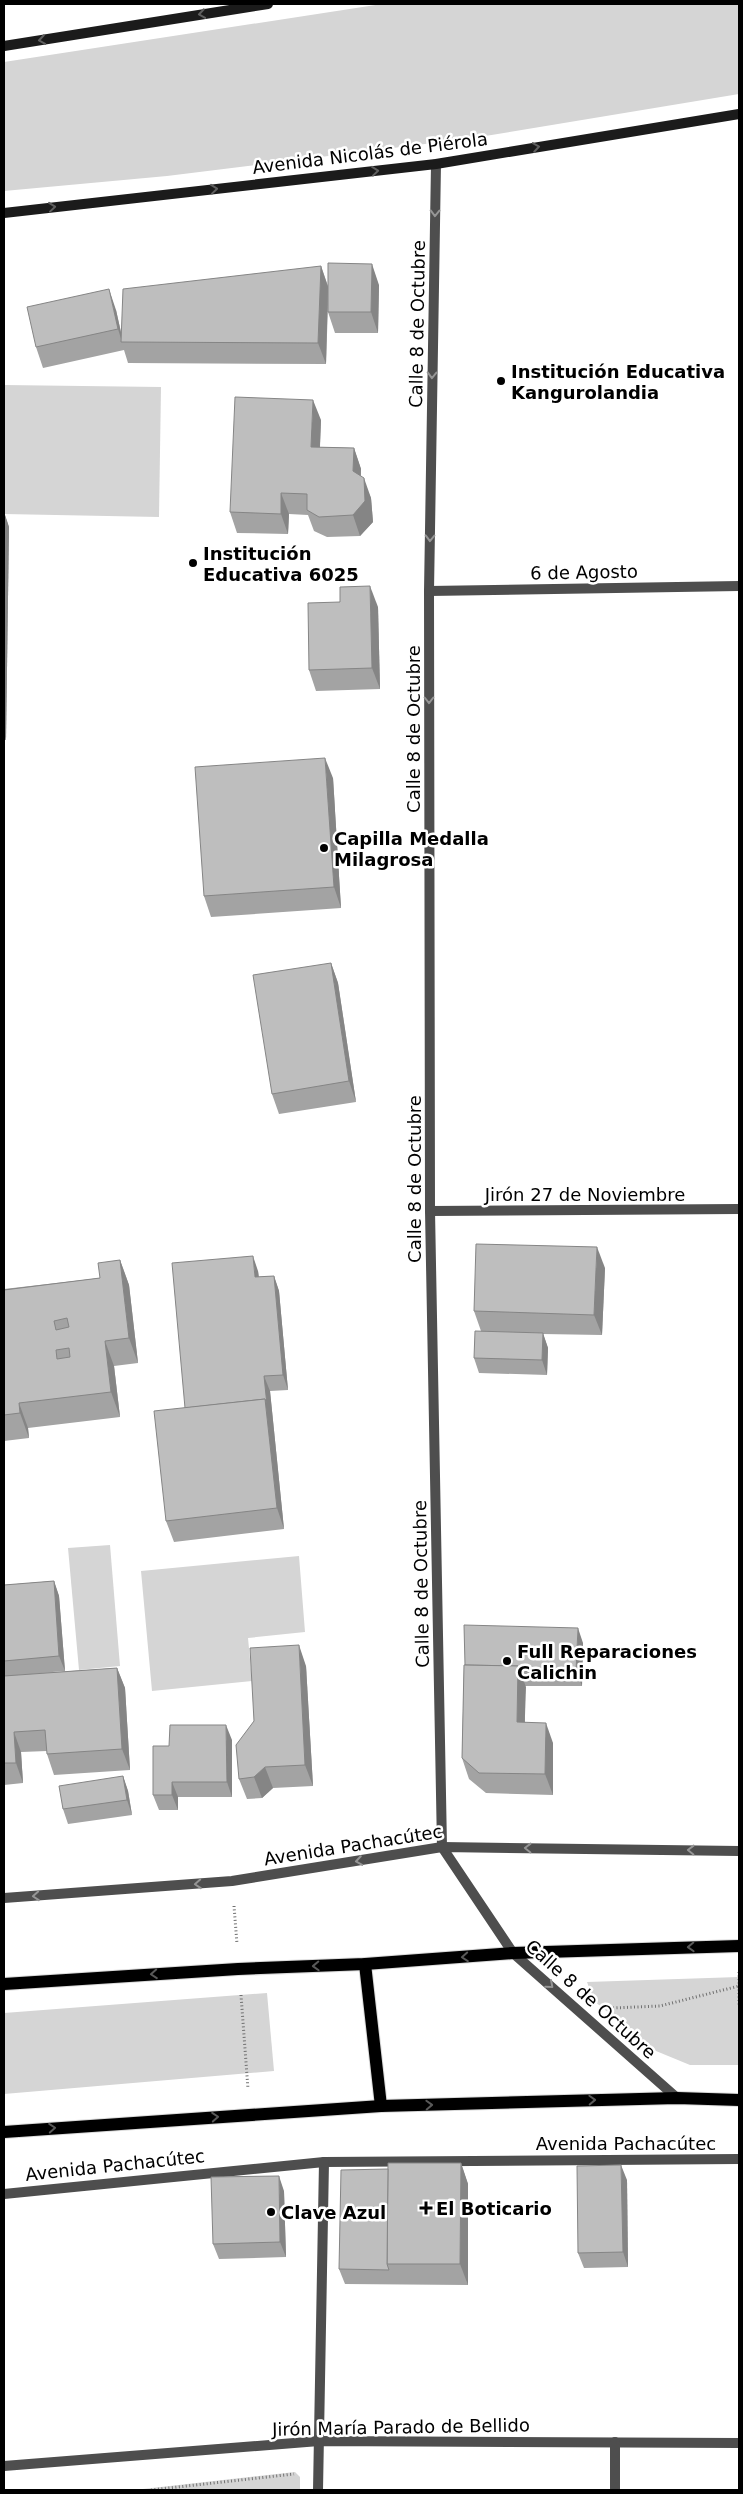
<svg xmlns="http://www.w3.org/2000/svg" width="743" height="2494" viewBox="0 0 743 2494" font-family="'DejaVu Sans',sans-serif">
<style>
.green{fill:#d5d5d5}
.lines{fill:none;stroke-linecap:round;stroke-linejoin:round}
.primary-casing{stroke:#dbdbdb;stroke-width:14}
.path{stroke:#707070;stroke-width:3;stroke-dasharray:1 2.5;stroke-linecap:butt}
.street{stroke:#4e4e4e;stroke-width:10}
.secondary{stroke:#1b1b1b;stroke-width:10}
.primary{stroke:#000;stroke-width:12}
.wall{fill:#a3a3a3}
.shaded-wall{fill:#858585}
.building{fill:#bebebe;stroke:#858585;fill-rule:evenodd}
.oneway{stroke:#5f5f5f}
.oneway2{stroke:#959595}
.oneway3{stroke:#595959}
.poi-dot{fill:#000;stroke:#fff;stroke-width:2}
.labels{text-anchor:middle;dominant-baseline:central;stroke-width:5;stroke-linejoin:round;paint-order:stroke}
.street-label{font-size:18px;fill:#000;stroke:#fff}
.poi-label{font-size:18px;font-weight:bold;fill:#000;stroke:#fff;text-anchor:start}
</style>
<rect width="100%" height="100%" fill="#fff"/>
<g class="green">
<polygon points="382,4 739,4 739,94 473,138 167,176 4,191 4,62"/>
<polygon points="4,385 161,387 159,517 4,514"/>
<polygon points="110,1545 120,1666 79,1670 68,1548"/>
<polygon points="299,1556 305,1632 248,1638 252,1681 152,1691 141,1571"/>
<polygon points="739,1977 739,2065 690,2065 656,2051 594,2001 587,1982"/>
<polygon points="267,1993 274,2071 4,2094 4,2013"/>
<polygon points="295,2472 300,2477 300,2490 134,2490"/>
</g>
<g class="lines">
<g class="primary-casing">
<g id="primary">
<polyline points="365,1964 381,2106"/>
<polyline points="4,1984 238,1969 365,1964 513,1953 739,1946"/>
<polyline points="4,2132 381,2106 677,2098 739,2100"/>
</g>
</g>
<g class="path">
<polyline points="234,1906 237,1944"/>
<polyline points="739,1972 739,2006"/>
<polyline points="241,1995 248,2089"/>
<polyline points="613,2008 660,2006 739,1986"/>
<polyline points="151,2490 294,2474"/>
</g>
<g class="street">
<polyline points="436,164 429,591 430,1211 442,1847 513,1953 677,2098"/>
<polyline points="429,591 739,586"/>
<polyline points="430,1211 739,1209"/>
<polyline points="4,1898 232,1881 442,1847 739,1851"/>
<polyline points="4,2194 324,2162 739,2159"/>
<polyline points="4,2466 319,2441 739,2443"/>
<polyline points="318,2490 324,2162"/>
<polyline points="615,2490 615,2442"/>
</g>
<g class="secondary">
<polyline points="4,46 268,4"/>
<polyline points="4,213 436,164 739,114"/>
</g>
<use href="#primary" class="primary"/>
</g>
<g class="wall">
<polygon points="321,266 328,286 379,285 378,333 335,333 328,312 328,305 326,364 128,363 124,350 43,368 36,347 116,310 121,332"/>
<polygon points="321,420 320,447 354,448 361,469 361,476 371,498 373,522 360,536 327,537 314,531 308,515 289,514 288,534 237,533 230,512"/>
<polygon points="4,512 9,527 6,740 4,740"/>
<polygon points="378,607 380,689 316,691 309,670"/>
<polygon points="333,778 341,908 211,917 204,896"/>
<polygon points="331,963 338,983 356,1102 279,1114 272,1094"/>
<polygon points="120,1260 129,1285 138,1363 114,1366 120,1417 28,1428 29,1438 4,1441 4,1287 4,1289 100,1278"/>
<polygon points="605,1268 602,1335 543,1334 548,1348 547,1375 479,1373 474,1358 481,1331 474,1311"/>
<polygon points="258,1271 259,1277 274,1276 279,1291 288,1390 270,1391 284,1529 174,1542 166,1521 185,1408"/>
<polygon points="54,1581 59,1596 65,1671 40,1673 117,1668 125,1688 130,1770 54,1775 47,1754 47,1751 21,1752 23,1783 4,1785 4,1585"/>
<polygon points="583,1643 582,1686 525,1686 525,1722 553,1743 553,1795 486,1793 469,1779 462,1758 464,1665"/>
<polygon points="306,1666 313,1786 273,1788 262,1798 247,1799 239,1779"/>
<polygon points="232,1740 232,1797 178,1797 178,1810 159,1810 153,1795 169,1746"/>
<polygon points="123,1776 128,1791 132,1815 68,1824 63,1809"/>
<polygon points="461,2163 468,2184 468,2285 345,2284 339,2269 388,2169"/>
<polygon points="627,2180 628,2267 584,2268 578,2253"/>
<polygon points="284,2191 286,2257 219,2259 213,2244"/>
</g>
<g class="shaded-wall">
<polygon points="372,264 379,285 378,333 371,312"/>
<polygon points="321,266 328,287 326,364 318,343"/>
<polygon points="109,289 116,310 123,342 122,342 118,329"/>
<polygon points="313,400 321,420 319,467 311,447"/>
<polygon points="354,448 361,469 360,492 353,471"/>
<polygon points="364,478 371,498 373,522 360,536 353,515"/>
<polygon points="281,493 289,514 288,534 281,514"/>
<polygon points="4,512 9,527 6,740 4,733"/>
<polygon points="370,586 378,607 380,689 372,668"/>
<polygon points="325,758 333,778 341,908 334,887"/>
<polygon points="331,963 338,983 356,1102 349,1081"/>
<polygon points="597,1247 605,1268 602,1335 594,1315"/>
<polygon points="253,1256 258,1271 260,1292 255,1277"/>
<polygon points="120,1260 129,1285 138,1363 129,1338"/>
<polygon points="274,1276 279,1291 288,1390 283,1375"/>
<polygon points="543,1333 548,1348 547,1375 542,1360"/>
<polygon points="105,1341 114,1366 120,1417 111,1392"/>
<polygon points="264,1376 270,1391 284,1529 277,1508 265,1399"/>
<polygon points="19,1403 28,1428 29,1438 20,1413"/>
<polygon points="54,1581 59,1596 65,1671 59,1656"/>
<polygon points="578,1628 583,1643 582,1686 576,1671"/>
<polygon points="299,1645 306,1666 313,1786 305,1765"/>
<polygon points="518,1666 526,1687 524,1743 517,1722"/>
<polygon points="117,1668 125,1688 130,1770 122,1749"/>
<polygon points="546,1723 553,1743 553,1795 545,1774"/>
<polygon points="226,1725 232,1740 232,1797 227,1782"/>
<polygon points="14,1732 21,1752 23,1783 16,1763"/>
<polygon points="265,1767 273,1788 262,1798 254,1777"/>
<polygon points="123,1776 128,1791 132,1815 127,1800"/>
<polygon points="172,1782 178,1797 178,1810 172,1795"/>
<polygon points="461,2163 468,2184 468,2285 460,2264"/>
<polygon points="621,2165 627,2180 628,2267 623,2252"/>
<polygon points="279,2176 284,2191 286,2257 280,2242"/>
</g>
<g class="building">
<polygon points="328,263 372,264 371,312 328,312"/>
<polygon points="321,266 318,343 121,342 123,289"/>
<polygon points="109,289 118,329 36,347 27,307"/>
<polygon points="235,397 313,400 311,447 354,448 353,471 364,478 365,501 353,515 319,517 307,510 307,494 281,493 281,514 230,512"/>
<polygon points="370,586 372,668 309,670 308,603 340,602 340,587"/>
<polygon points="325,758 334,887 204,896 195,767"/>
<polygon points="331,963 349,1081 272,1094 253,975"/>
<polygon points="476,1244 597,1247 594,1315 474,1311"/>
<polygon points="253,1256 255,1277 274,1276 283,1375 264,1376 267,1405 265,1399 185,1408 172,1263"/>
<path d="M120,1260L129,1338L105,1341L111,1392L19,1403L20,1413L4,1415V1290L100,1278L98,1263ZM67,1318L69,1327L56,1330L54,1321ZM69,1348L70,1357L57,1359L56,1350Z"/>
<polygon points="475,1331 543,1333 542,1360 474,1358"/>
<polygon points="265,1399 277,1508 166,1521 154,1411"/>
<polygon points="54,1581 59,1656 4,1661 4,1585"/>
<polygon points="464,1625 578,1628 576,1671 520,1671 518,1666 465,1665"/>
<polygon points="299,1645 305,1765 265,1767 254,1777 239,1779 236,1745 254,1721 250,1648"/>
<polygon points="464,1665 518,1666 517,1722 546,1723 545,1774 479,1773 462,1758"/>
<polygon points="117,1668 122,1749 47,1754 45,1730 14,1732 16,1763 4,1763 4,1676"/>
<polygon points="170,1725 226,1725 227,1782 172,1782 172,1795 153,1795 153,1746 169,1746"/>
<polygon points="123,1776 127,1800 63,1809 59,1786"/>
<polygon points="388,2163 461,2163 460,2264 387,2264"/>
<polygon points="621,2165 623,2252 578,2253 577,2166"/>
<polygon points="388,2169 387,2264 389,2270 339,2269 341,2170"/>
<polygon points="279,2176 280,2242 213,2244 211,2177"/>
</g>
<defs><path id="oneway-chevron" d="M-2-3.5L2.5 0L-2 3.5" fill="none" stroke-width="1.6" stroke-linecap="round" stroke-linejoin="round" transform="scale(1.25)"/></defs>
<g class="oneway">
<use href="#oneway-chevron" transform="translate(202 14) rotate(171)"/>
<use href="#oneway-chevron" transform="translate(42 40) rotate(171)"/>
<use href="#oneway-chevron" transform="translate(536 147) rotate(-9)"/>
<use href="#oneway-chevron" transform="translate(375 171) rotate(-6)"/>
<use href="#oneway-chevron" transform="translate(214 189) rotate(-6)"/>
<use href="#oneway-chevron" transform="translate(52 207) rotate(-6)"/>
</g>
<g class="oneway2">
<use href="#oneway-chevron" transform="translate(435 213) rotate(91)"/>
<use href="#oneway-chevron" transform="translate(432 375) rotate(91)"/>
<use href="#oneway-chevron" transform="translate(430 538) rotate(91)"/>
<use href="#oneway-chevron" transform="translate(429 700) rotate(90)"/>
<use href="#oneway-chevron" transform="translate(528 1848) rotate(-179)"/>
<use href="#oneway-chevron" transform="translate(691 1850) rotate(-179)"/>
<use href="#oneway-chevron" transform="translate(359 1861) rotate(171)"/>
<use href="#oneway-chevron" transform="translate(198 1884) rotate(176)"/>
<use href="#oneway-chevron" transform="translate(36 1896) rotate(176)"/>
<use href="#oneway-chevron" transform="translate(550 1985) rotate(41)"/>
</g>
<g class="oneway3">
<use href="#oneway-chevron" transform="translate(691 1947) rotate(178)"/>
<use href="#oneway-chevron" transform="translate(465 1957) rotate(176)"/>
<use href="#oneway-chevron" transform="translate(316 1966) rotate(178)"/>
<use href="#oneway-chevron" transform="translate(154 1974) rotate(176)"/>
<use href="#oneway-chevron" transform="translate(592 2100) rotate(-2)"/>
<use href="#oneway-chevron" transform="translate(429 2105) rotate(-2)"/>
<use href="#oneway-chevron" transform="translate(215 2117) rotate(-4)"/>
<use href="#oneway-chevron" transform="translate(52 2128) rotate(-4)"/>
</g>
<g class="poi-dot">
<circle cx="501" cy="381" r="5"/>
<circle cx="193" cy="563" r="5"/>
<circle cx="324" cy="848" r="5"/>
<circle cx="507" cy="1661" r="5"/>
<path d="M423.5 2200.5h5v5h5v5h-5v5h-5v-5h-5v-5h5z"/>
<circle cx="271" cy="2212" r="5"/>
</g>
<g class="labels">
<g class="street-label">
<text transform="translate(370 153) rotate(-7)">Avenida Nicolás de Piérola</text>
<text transform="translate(417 324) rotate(-89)">Calle 8 de Octubre</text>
<text transform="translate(584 572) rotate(-1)">6 de Agosto</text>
<text transform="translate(413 729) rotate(-90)">Calle 8 de Octubre</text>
<text transform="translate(414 1179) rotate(-90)">Calle 8 de Octubre</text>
<text x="585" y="1194">Jirón 27 de Noviembre</text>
<text transform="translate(421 1584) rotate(-91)">Calle 8 de Octubre</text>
<text transform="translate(353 1845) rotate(-9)">Avenida Pachacútec</text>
<text transform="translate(591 1999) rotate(42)">Calle 8 de Octubre</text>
<text x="626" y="2143">Avenida Pachacútec</text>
<text transform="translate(115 2165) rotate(-6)">Avenida Pachacútec</text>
<text transform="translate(401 2427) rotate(-1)">Jirón María Parado de Bellido</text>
</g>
<g class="poi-label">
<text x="511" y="371">Institución Educativa<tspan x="511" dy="21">Kangurolandia</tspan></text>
<text x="203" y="553">Institución<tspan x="203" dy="21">Educativa 6025</tspan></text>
<text x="334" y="838">Capilla Medalla<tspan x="334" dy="21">Milagrosa</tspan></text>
<text x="517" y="1651">Full Reparaciones<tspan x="517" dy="21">Calichin</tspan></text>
<text x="436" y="2208">El Boticario</text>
<text x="281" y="2212">Clave Azul</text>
</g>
</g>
<rect width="743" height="2494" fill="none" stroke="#000000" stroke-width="10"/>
</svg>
